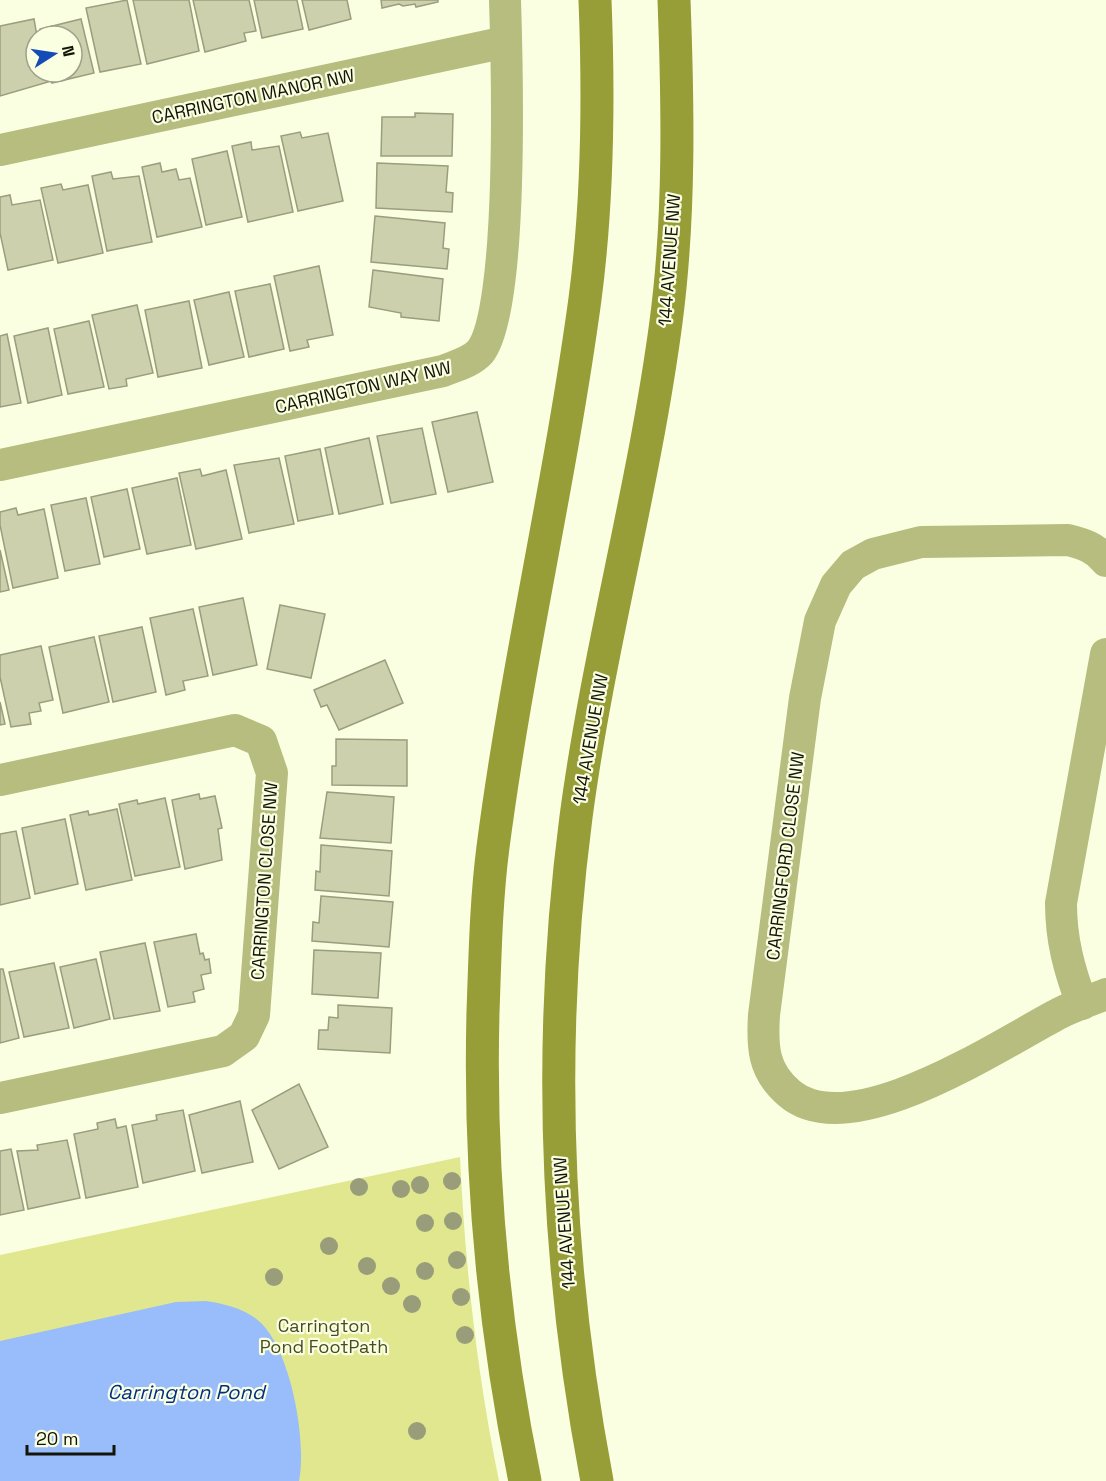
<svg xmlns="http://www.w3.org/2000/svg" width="1106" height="1481" viewBox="0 0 1106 1481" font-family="'Space Grotesk',sans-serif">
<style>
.green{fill:#e0e78f}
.water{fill:#99bcfb}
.building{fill:#ccd0ad;stroke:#9a9e7c;stroke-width:1.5}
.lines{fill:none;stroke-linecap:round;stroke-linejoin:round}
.street{stroke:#b7bd7f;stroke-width:32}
.secondary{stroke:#979d37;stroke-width:33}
.tree{fill:#999d79}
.labels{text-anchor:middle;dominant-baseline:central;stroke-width:4.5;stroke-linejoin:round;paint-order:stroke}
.street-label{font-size:18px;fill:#141508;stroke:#fbffe2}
.park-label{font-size:18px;fill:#494c23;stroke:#fbffe2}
.water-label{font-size:20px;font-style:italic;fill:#022e85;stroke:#fbffe2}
</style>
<rect width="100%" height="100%" fill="#fbffe2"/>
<path class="green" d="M460,1157C465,1266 477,1373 499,1481H0V1255Z"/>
<path class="water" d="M206,1301C225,1304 247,1309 261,1323C291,1352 307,1441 299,1481H0V1341L176,1302Z"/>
<g class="building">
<polygon points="127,0 141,64 100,72 86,8"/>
<polygon points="133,0 189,0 199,51 147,64"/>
<polygon points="193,0 249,0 256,31 244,33 246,41 205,52"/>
<polygon points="254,0 297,0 303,29 262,38"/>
<polygon points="302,0 347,0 351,19 309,30"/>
<polygon points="381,0 438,0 438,2 416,7 415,4 403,6 399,4 382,8"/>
<polygon points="34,19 37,36 36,72 46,72 48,82 0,96 0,26"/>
<polygon points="81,19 94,73 52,83 50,72 72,72 72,36 41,36 40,29"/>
<polygon points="415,113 453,114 452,156 381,156 382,117 415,117"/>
<polygon points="300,132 302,138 328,133 343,201 298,211 281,136"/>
<polygon points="251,142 252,150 279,146 293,212 248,222 232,146"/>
<polygon points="227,151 242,217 206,225 192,159"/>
<polygon points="160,163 162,172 176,169 179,180 190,178 202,227 157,237 142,167"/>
<polygon points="377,163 448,166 446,192 453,193 452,212 376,208"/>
<polygon points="111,172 113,179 139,176 152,242 107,251 92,176"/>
<polygon points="61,184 63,190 88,185 103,253 58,263 41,188"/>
<polygon points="10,195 12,205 40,200 53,260 8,270 0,233 0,197"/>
<polygon points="375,216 445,223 443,248 449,249 447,269 371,262"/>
<polygon points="319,266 333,335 307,340 309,347 290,351 274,276"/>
<polygon points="373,270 443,279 439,321 401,317 401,313 369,307"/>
<polygon points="270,284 284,349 249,357 235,291"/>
<polygon points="229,292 244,357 209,365 194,300"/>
<polygon points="189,301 202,368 158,377 145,310"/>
<polygon points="137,305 153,373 126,379 127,386 109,389 92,315"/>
<polygon points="89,321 104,387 68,394 54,329"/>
<polygon points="48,328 62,395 28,403 14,336"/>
<polygon points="7,334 21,403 0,407 0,336"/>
<polygon points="477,412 493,482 448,492 432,422"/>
<polygon points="422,428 436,494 391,503 377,436"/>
<polygon points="369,438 383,504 339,514 325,448"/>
<polygon points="320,449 333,514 298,521 285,456"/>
<polygon points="279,458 294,524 249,533 234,465"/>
<polygon points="200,469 202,476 226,470 242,539 196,549 179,473"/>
<polygon points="177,478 191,545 147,554 132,488"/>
<polygon points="127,489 140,549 104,557 91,497"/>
<polygon points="86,498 100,564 65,571 51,505"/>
<polygon points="16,508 18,515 44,509 58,578 13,588 0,525 0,512"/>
<polygon points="0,550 9,590 0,592"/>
<polygon points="243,598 257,665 213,675 199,607"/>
<polygon points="280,605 325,614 311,678 267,669"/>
<polygon points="193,609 208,676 183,681 185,690 166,695 150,618"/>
<polygon points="142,627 156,692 113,702 99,636"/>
<polygon points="94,637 109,702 63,713 49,647"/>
<polygon points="41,646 53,700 39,703 41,711 29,713 31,724 11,727 0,677 0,655"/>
<polygon points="385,660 403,703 339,730 327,705 321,707 314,690"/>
<polygon points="0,702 5,724 0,725"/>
<polygon points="336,739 407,740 407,786 332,785 332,766 336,766"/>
<polygon points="327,792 394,797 391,843 320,838"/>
<polygon points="199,794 200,799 215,796 222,828 218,829 222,860 185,869 172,800"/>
<polygon points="165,798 180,867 135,876 119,804 137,800 138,804"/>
<polygon points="117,809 132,880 86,890 70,815 88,811 89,815"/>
<polygon points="65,819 78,884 35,894 22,828"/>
<polygon points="16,831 30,898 0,905 0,834"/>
<polygon points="321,845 392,851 389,896 315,890 316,871 320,872"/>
<polygon points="321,896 393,902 389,947 312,941 313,922 319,923"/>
<polygon points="196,934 200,954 203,953 205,960 209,959 211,973 201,975 204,989 193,992 195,1002 168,1007 154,942"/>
<polygon points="145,943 160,1011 114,1019 100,952"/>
<polygon points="314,950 381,953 378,998 312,994"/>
<polygon points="96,959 110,1019 74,1028 60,967"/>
<polygon points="54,963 69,1028 24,1037 9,972"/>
<polygon points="0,969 3,969 19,1038 0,1043"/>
<polygon points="338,1005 392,1008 390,1053 318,1049 319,1030 328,1030 329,1017 338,1018"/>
<polygon points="299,1084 328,1147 279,1169 252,1110"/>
<polygon points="240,1101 253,1162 202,1173 189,1115"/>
<polygon points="183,1110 195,1171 143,1183 132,1125 157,1120 156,1115"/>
<polygon points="115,1119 117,1128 126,1126 138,1187 86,1198 74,1134 98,1129 97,1123"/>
<polygon points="67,1140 80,1198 28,1209 17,1151 38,1150 37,1145"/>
<polygon points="11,1149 24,1210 0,1215 0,1151"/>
</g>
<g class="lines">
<g class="street">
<polyline points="0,150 506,42"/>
<path d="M0,465L443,371C455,366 471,362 480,352C514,311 507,62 505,0"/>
<path d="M1106,561C1096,548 1084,544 1068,540L921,542L873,554L853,565L836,585L820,621L805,698L764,1015C762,1047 763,1071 789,1093C850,1146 1000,1044 1060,1013C1074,1006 1091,1000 1106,994"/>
<polyline points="0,780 235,730 261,741 272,773 254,1015 244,1036 223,1051 0,1098"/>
<path d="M1082,1004C1069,969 1061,940 1061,903L1106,654"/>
</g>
<g class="secondary">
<path d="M525,1481C493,1326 479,1170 483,1012C485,957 486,901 493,847C517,663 560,483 585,299C598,200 599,100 595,0"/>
<path d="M597,1481C555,1261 547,1039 576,817C598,651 644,488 666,322C680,216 678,106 674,0"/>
</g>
</g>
<g class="tree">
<circle cx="452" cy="1181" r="9"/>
<circle cx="420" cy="1185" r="9"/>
<circle cx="359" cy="1187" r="9"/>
<circle cx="401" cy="1189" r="9"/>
<circle cx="453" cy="1221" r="9"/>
<circle cx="425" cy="1223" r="9"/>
<circle cx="329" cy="1246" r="9"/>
<circle cx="457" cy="1260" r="9"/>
<circle cx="367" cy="1266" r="9"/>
<circle cx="425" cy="1271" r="9"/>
<circle cx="274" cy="1277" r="9"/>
<circle cx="391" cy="1286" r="9"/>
<circle cx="461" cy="1297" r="9"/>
<circle cx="412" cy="1304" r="9"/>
<circle cx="465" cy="1335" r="9"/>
<circle cx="417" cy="1431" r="9"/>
</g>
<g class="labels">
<g class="street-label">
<text transform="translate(253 96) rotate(-12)">CARRINGTON MANOR NW</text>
<text transform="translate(669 260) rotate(-86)">144 AVENUE NW</text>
<text transform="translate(363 387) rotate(-13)">CARRINGTON WAY NW</text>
<text transform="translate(590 739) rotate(-80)">144 AVENUE NW</text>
<text transform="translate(785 856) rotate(-83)">CARRINGFORD CLOSE NW</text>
<text transform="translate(264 881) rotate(-86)">CARRINGTON CLOSE NW</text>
<text transform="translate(564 1223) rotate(-94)">144 AVENUE NW</text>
</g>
<g class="park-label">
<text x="324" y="1325">Carrington<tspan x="324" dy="21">Pond FootPath</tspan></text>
</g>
<g class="water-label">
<text x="186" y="1392">Carrington Pond</text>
</g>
</g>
<g transform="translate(54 54) rotate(78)"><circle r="28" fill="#fbffe2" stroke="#9fa18b" stroke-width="1.5"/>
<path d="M0-4.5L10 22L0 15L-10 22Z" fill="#154bb7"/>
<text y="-9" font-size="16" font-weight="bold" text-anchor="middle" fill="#141508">N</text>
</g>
<path d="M27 1445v9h87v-9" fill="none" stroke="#141508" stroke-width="3"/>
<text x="36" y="1445" font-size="18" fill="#141508" stroke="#fbffe2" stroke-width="4.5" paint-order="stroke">20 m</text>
</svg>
